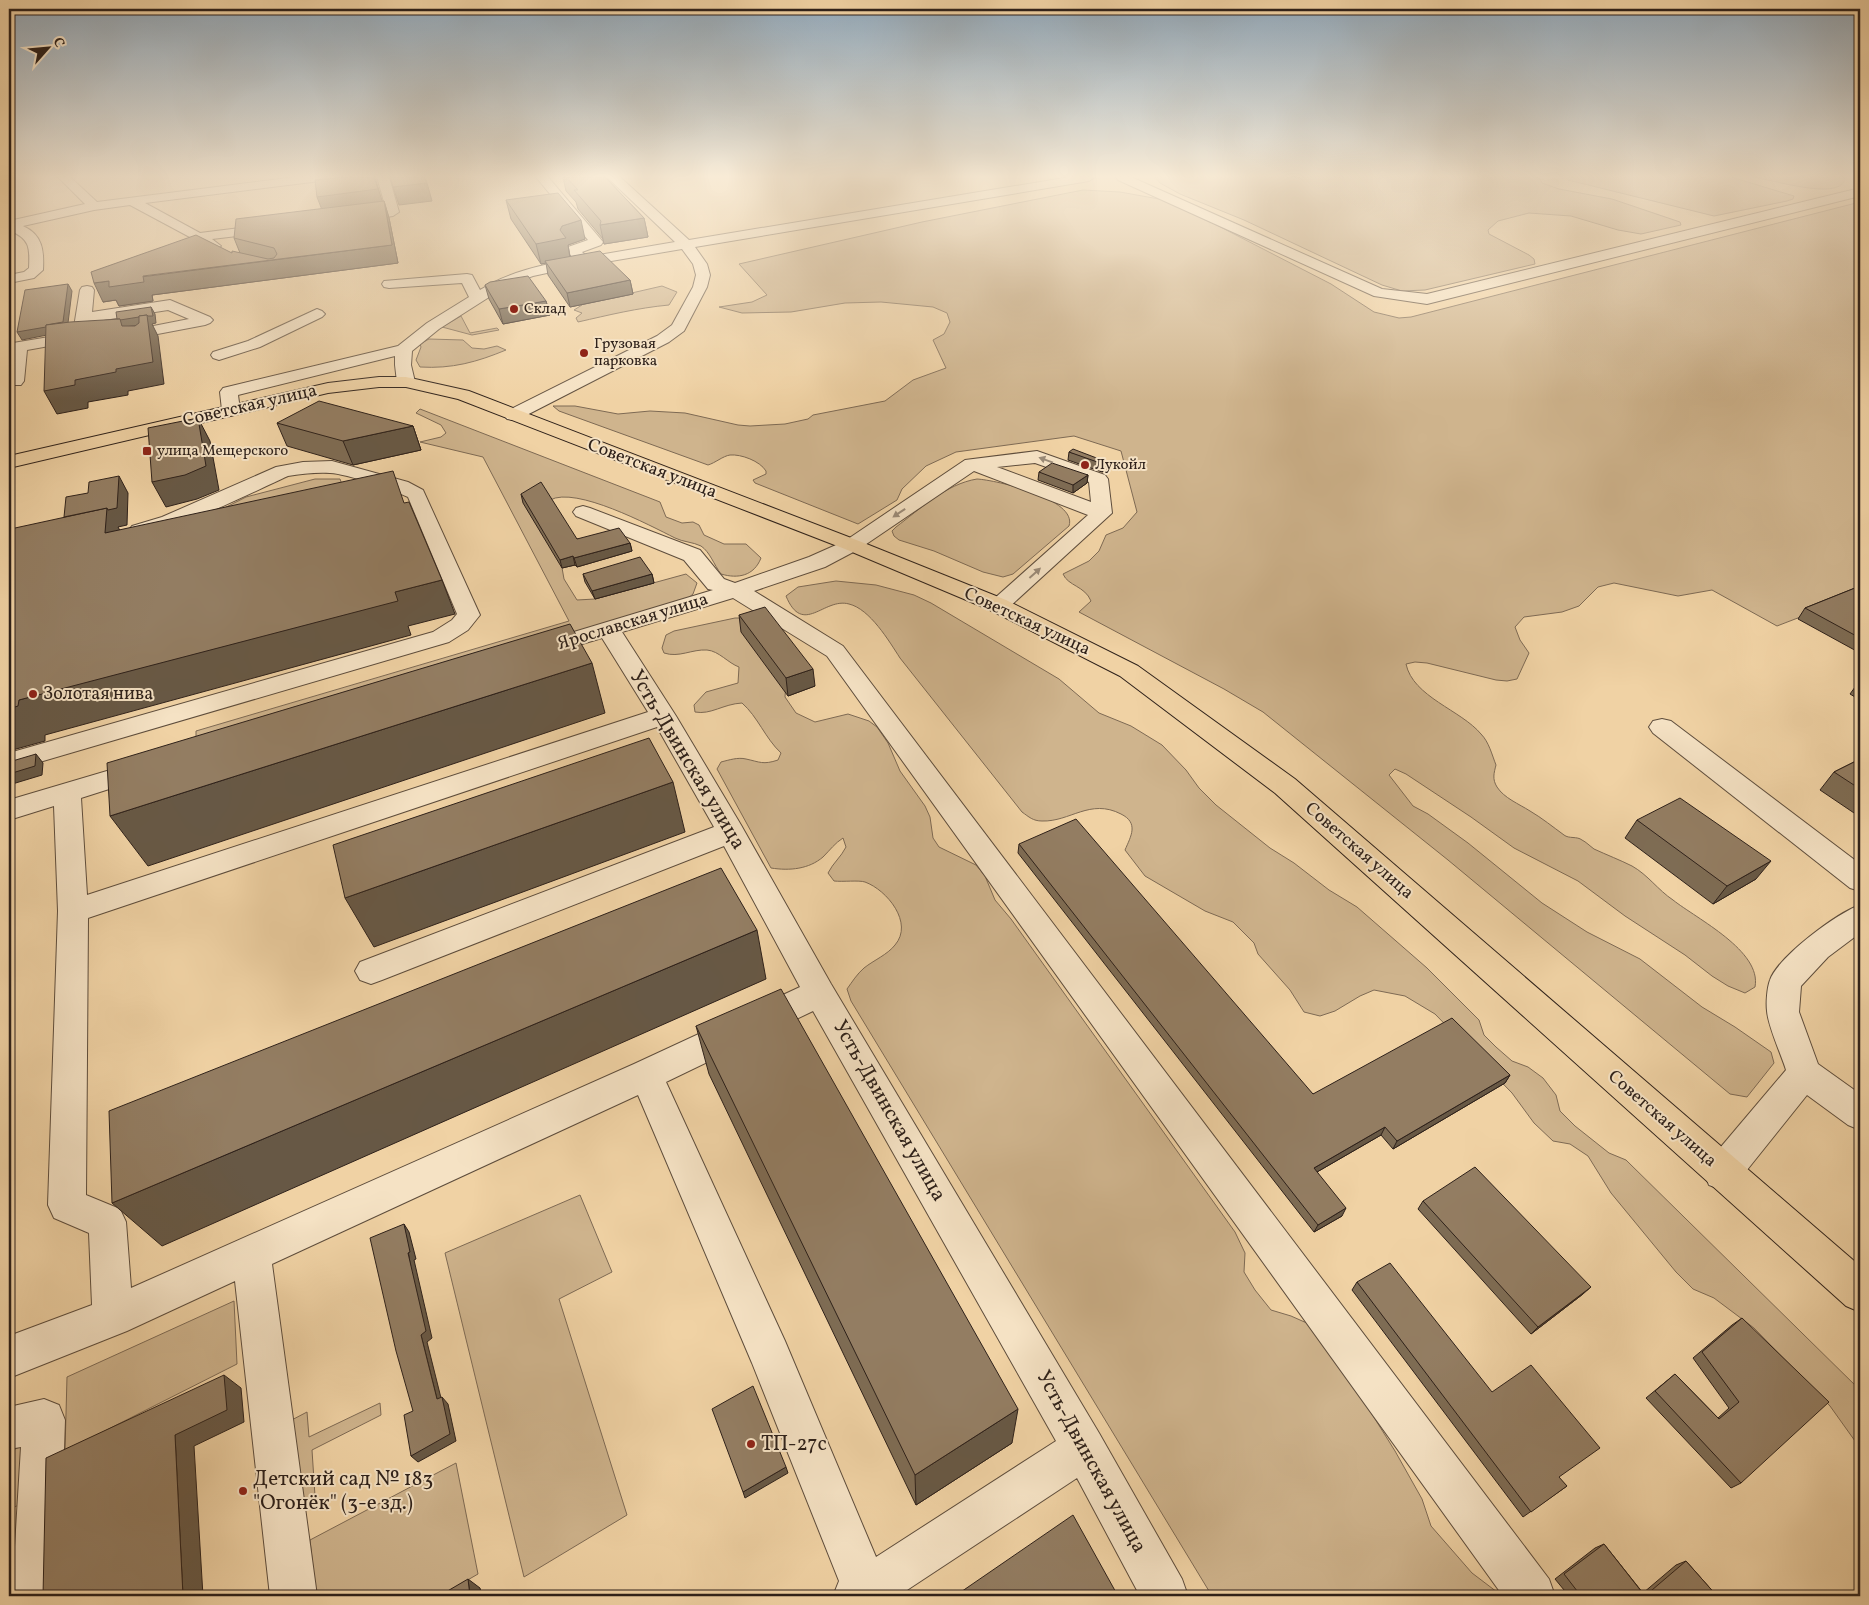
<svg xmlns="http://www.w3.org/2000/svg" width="1869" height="1605" viewBox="0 0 1869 1605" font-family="Vollkorn,serif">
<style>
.green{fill:#cfb48d;stroke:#7e6a54}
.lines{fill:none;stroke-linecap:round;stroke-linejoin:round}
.minor-casing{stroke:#5e4d3c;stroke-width:2}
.major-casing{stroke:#2e211a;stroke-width:2}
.minor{fill:#f5e2c4;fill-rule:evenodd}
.major{fill:#f0d2a4;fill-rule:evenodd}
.wall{fill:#7e6c54;stroke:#2e211a}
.shaded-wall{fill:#675845;stroke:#2e211a}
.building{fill:#937d62;stroke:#2e211a}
.oneway{fill:#9b8b78}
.poi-dot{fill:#8f2418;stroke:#f5e2c4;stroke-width:2}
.labels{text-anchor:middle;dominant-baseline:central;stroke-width:4;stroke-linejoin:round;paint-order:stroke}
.far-poi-label{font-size:15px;fill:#2e211a;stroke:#f5e2c4;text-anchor:start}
.street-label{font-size:18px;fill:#2e211a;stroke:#f5e2c4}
.poi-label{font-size:18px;fill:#2e211a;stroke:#f5e2c4;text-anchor:start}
.near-street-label{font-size:21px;fill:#2e211a;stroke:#f5e2c4}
.near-poi-label{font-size:21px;fill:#2e211a;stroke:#f5e2c4;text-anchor:start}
</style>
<rect width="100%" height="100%" fill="#f0d2a4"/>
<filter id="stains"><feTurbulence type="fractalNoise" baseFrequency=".004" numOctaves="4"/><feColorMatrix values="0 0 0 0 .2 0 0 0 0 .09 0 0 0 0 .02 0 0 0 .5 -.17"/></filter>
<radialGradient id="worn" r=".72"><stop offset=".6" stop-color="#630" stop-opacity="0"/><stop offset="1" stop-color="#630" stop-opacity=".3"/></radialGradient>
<g class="green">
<polygon points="1155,177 1539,177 1542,183 1559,189 1612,199 1680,222 1681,225 1641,234 1618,230 1571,216 1529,213 1498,221 1488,230 1489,234 1529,255 1534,259 1535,264 1425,290 1402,291 1382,285 1244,220 1180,194 1160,183"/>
<polygon points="1575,177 1731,177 1794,196 1793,199 1787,201 1714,216 1568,180 1568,178"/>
<path d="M1753,177H1844L1845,180C1837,201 1771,179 1753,177Z"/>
<path d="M1083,190L1120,192L1170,201L1331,284L1374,312L1399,318L1411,317L1860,202V594L1777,626L1712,590L1678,596L1614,583L1598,587L1579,606L1562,612L1524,617L1515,627L1520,640L1529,653L1517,679L1507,681L1496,680L1427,663L1415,662L1406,664C1413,697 1461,710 1481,734C1489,742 1492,755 1496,765C1494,773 1492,779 1497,787C1504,798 1519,804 1530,811C1542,818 1553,827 1564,835C1569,839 1577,836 1582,840C1586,842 1590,846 1594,849C1607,855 1620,860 1632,866C1648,875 1658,890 1673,900C1697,919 1762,951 1755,987L1745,993L1728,986L1712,976L1685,955L1625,916L1578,881L1514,848L1471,817L1406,774L1395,769L1389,775L1413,806L1428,814L1468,843L1542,903L1587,932L1640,959L1702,1007L1735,1027L1771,1052L1774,1063L1747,1097L1730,1094L1448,860L1263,712L1224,689L1079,612L1091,601C1085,586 1068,586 1063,574L1089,561L1099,551L1106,535L1123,528L1137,512L1121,451L1074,436L956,452L926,466L902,489L897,500L858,524L755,483L753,480L766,474V471C760,461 741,454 730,455C723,456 715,463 708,465L559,411L553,406H575L618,414L650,411L685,413L738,425L750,426L785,424L808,419L813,415L885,401L913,380L946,368L933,340L944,334L950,322L947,313L933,307L881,302L845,303L791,312L742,313L719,307L752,302L767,295L739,264L922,222Z"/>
<path d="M662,286L677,292L669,305C637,308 609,315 578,322L576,318L582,313L574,310L582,305L579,296L597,301Z"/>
<polygon points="461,316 470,333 497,328 499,330 472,335 442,327"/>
<path d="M429,339L463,340L472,348L484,349L497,346L506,350C477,362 452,369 420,367L416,360L421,347L420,344Z"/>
<path d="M420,409L660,502L666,517L682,523L693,522L699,525L704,535L724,544H746L761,558C754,576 738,579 721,574C714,565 710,552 701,546C693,542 683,542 675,538C649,525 576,486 550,500L564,579L577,600L595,599L686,574L697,583L693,594L687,599L196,746V731L569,621L483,457L420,442L441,437L446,433L441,425L416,413Z"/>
<polygon points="315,479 340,479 349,503 191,525 246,497"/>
<path d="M977,479C996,480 1078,499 1069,526L1013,574L1003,577L983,572L934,551L899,540L894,536L892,531L896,527C920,509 946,484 977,479Z"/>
<path d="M836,581L876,585L914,595L931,603L1059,679L1099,713L1131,726L1162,745L1186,770L1199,788L1216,805L1270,848L1294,863L1329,890L1357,907L1427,968L1479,1020L1484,1035L1496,1047L1512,1061L1528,1067L1543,1078L1556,1095L1560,1111L1575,1126L1609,1153L1626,1160L1860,1390V1448L1830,1406L1754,1328L1714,1298L1693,1289L1676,1272L1611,1193L1588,1156L1570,1144L1553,1141L1534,1123L1512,1093L1435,1014L1405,996L1374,990L1360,996L1335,1011L1320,1016L1304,1012L1290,990L1258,954L1254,943L1233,922L1205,911L1145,876L1125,850C1131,836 1139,823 1121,814C1090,798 1070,822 1042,821C1033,821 1029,817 1022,812L900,658C889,641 870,609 849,604C824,597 803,637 786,596L798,587Z"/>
<path d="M735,618H747L786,682L785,697L796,713L815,722L848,714L869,721L877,727L888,743L900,771L925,806L930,817L933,838L939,847L976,865L985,876L995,900L1011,919L1235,1232L1245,1253L1244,1272L1255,1290L1271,1310L1291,1316L1309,1324L1365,1403L1395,1451L1422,1499L1431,1526L1472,1573L1497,1592L1498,1596H1212L851,1001L847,989C852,982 857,974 864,968C874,960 887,955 895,945C914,923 887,890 865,882C859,880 843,882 834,881L828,873C833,863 841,857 846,847L843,838C835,843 830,850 823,857C809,869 790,871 771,868L717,769L721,762C729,760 738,757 746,759C760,762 763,765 778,760L781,753C765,738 758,717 742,703C723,704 711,715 695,712L694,705L706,692L738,683L739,667C728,663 719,651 707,650C692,649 679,658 664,653L662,648L666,635L674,631Z"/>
<polygon points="580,1195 612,1272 559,1299 627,1515 524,1577 445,1253"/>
<polygon points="234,1301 237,1364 65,1451 67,1377"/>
<polygon points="380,1403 381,1415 312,1450 315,1496 292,1507 286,1423 307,1412 309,1437"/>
<polygon points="30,1442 28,1500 9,1510 9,1452"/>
<polygon points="456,1463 478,1574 440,1596 316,1596 310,1540"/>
</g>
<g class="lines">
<g class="minor-casing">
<g id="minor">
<path d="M58,177H70L97,202L295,177H326L320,181L145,203L200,233L272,224L279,228L272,232L212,239L221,246L214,250L130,205L94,210L23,226C43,235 44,251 43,270L34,278L9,283V275L24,272L29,268C30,247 30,239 9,230V221L85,204Z"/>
<polygon points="377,177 389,177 399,212 393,216 352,222 347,221 345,218 347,215 386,209"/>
<path d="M536,177H548L603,242L601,245L582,252L587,257L675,242L607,177H620L689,240L1070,177H1095L1089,181L695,247L707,264L710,275L707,287L684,331L669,342L519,419L513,420L507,419L504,415L507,411L657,336L672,325L693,287L696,275L693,264L682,249L570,268L533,276L508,285L439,329L412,351L411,365L415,382L412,386L406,387L400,386L397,382L395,365V356L238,395L240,410L237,414L231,415L225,414L222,410L220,392L223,388L398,346L427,323L469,297L462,283L389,288L384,287L382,284L384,281L467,274L472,275L480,290C509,272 541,265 574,259L566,250L568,247L588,240Z"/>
<polygon points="1116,177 1131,177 1382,289 1427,294 1860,188 1860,196 1427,304 1374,296 1118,180"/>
<path d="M87,286L92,287L94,290L92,312L170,300L210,317L213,320L210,323L205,325L147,336L148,343L146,346H134C131,341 130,335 133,330L189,319L168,310L91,322L90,336L88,339L27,350L24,381L21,385H9C8,372 6,353 13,343L73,333L80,290L82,287Z"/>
<polygon points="317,309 322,311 325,314 322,317 260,347 219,360 213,358 211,355 213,352 248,341"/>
<path d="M1037,451L1105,475L1108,479L1112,513L1006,610L998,612L990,610L987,605L1088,515L974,471L859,549L825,567L754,591L843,646L1549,1579L1555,1596H1503L827,656L733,598L622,632L676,716L741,825L831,984L1099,1433L1182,1579L1188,1596H1140L1077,1478L898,1596H833L839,1581L752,1363L638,1095L272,1264L317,1596H270L235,1281L127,1331L9,1378V1336L92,1305L89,1233L54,1218L48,1205L58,911L54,806L9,820V800L144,760L153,763L157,769L153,775L81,798L87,895L648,712L602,638L542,656L534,654L530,649L534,644L713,590L708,589L684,560L576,516L573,512L576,508L583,506L590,508L700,550L724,579L735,583L809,557L845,541L965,460ZM1035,463L1089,482L1091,502L997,467ZM657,727L714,827L360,962L355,971L360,980L371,984L382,980L724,846L800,987L634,1064L131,1288L126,1222L120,1209L86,1195L88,918ZM813,1011L1056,1441L876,1557L785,1341L666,1082Z"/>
<path d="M332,461L408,482L423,490L480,615L468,630L449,642L9,771V753L433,632L452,620L457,614L408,497C391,489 348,474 330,473C316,472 301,474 288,476C259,489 156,541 132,534L129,530L132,526L162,517L276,467L303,462Z"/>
<polygon points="1662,719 1671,721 1860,864 1860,891 1850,888 1653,733 1649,727 1653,721"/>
<path d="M1860,905V933L1828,957L1801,986L1799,1012L1818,1064L1860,1094V1130L1848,1125L1807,1095L1735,1185L1722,1190L1709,1185L1704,1173L1709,1161L1786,1070C1781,1054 1768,1026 1767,1011C1766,1003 1767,988 1770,980C1778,957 1837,913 1860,905Z"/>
<polygon points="44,1399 59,1405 65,1420 59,1596 12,1596 21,1447 9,1449 9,1407"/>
</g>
</g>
<g class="major-casing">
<polygon id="major" points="379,377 406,377 469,391 859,541 1006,600 1138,666 1295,779 1860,1266 1860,1312 1846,1306 1275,793 1120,676 990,610 845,549 458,399 406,387 379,387 328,393 9,468 9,456 328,383"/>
</g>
<use href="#minor" class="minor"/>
<use href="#major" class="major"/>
</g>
<g class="wall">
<polygon points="563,177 605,177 644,218 648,237 604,244 603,239 578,209 576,202 566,191"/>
<polygon points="375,178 382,202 384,201 389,218 398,263 152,295 153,301 119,306 116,300 103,302 232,253 240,253 234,238 321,209"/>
<polygon points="506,200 585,239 568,245 570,256 630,280 633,294 570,307 548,275 546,263 541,264 511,219"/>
<polygon points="485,285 546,301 550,315 503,324 489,299"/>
<polygon points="277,423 413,426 421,450 353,465 287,446"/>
<polygon points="1069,452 1107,462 1106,470 1102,472 1068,460"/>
<polygon points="1039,472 1088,475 1087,483 1073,493 1038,480"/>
<polygon points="521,494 577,539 630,543 632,551 577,567 575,565 562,568 523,503"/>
<polygon points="583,574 652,574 654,583 595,599 585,582"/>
<polygon points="1860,586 1860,653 1798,619 1805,608"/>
<polygon points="739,615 815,686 788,696 741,632"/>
<polygon points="1860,682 1860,700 1850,694 1858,683"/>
<polygon points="1860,759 1860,817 1820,790 1834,772"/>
<polygon points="1637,820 1756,879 1713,904 1625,838"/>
<polygon points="1019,844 1313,1094 1510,1075 1505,1083 1393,1149 1381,1135 1317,1172 1342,1216 1314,1232 1018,853"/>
<polygon points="696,1026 1012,1443 916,1505 709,1074"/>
<polygon points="1423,1201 1583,1294 1531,1334 1418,1209"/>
<polygon points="1357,1282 1567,1486 1523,1517 1352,1290"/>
<polygon points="1742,1318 1741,1483 1731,1488 1646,1398 1675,1374 1718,1418 1729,1408 1693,1358 1732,1325"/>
<polygon points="1604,1544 1643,1593 1676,1565 1686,1561 1717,1596 1569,1596 1555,1579 1595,1548"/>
</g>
<g class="shaded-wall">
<polygon points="374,177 376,177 375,178 384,207 324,215 317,197"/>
<polygon points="427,183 432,201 399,205 393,187"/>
<polygon points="384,201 389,218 398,263 152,295 153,301 119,306 116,300 103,302 94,283 392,245"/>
<polygon points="644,218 648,237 604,244 600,225"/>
<polygon points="581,220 585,239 568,245 570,258 545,261 546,263 541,264 536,244 560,230 562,226"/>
<polygon points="630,280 633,294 570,307 567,293"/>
<polygon points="68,284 72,291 67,331 22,340 17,332"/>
<polygon points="546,301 550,315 503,324 499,309"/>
<polygon points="151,307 155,314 156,323 152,324 158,336 164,384 128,391 128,395 88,402 88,408 57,414 44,391 75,380 116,369 148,324 124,327 131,340 117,320"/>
<polygon points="198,418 210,441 219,490 197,499 166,507 152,482"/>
<polygon points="413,426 421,450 353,465 343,441"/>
<polygon points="1107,462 1106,470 1102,472 1103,464"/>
<polygon points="1088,475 1087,483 1073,493 1073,485"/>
<polygon points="119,476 128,493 127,525 118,527 126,541 74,536"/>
<polygon points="630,543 632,551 577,567 574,558"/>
<polygon points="573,556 575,565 562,568 560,560"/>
<polygon points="652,574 654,583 595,599 592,591"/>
<polygon points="442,580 455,614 408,626 411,635 45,735 45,741 9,751 9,709 19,700 395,592"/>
<polygon points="592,663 605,713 148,866 110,816"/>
<polygon points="813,669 815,686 788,696 786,678"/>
<polygon points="36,754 43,763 42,775 9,785 9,774"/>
<polygon points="673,782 685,832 374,947 345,898"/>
<polygon points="1771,861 1756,879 1713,904 1727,886"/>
<polygon points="757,930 766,979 162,1246 112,1203"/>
<polygon points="1510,1075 1505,1083 1393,1149 1397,1141"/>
<polygon points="1385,1127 1381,1135 1310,1176 1314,1168"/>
<polygon points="1346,1208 1342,1216 1314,1232 1318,1225"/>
<polygon points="404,1224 409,1232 416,1259 414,1260 432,1338 427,1342 443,1406 437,1399 421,1335"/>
<polygon points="1591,1287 1583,1294 1531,1334 1538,1327"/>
<polygon points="224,1375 241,1388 244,1422 194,1446 203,1596 183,1596 175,1435"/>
<polygon points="442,1397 448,1404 456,1441 418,1462 411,1456"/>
<polygon points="1018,1409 1012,1443 916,1505 915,1475"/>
<polygon points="786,1467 788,1473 745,1498 743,1492"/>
<polygon points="468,1579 480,1588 482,1596 470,1596"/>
</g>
<g class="building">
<polygon points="335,177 374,177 378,189 317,197 315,180 336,178"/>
<polygon points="390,177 424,177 427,183 393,187"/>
<polygon points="566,177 605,177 644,218 600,225 601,221 574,190 578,190"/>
<polygon points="558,193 581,220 562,226 560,230 566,238 536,244 506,200"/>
<polygon points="384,201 392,245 143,276 144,282 109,287 109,281 94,283 91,272 196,235 232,253 232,251 268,259 274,258 277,254 274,248 234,238 236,219"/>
<polygon points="600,251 630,280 567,293 545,261"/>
<polygon points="528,276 546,301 499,309 485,285 490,282"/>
<polygon points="68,284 63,322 46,325 46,327 17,332 25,290"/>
<polygon points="151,307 153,316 148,316 147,315 139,316 139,317 120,320 120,319 117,319 116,312"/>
<polygon points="147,315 153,362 116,369 116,372 75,380 75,385 44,391 46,325 70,322 120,319 122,326 135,326 139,323 139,316"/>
<polygon points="319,401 413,426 343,441 277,423"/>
<polygon points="198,418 206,466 185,475 152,482 148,428"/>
<polygon points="1073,449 1107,462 1103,464 1069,452"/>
<polygon points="1052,463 1088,475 1073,485 1039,472"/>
<polygon points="393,471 404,503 409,502 442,580 395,592 398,601 19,700 18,706 9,709 9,526 15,528 107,508 105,533"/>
<polygon points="119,476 117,508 108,510 107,508 64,517 66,497 88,493 89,482"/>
<polygon points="541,482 577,539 619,528 630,543 574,558 573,556 560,560 521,494"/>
<polygon points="640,557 652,574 592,591 583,574"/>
<polygon points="1860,586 1860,638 1805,608"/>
<polygon points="765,607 813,669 786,678 739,615"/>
<polygon points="570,624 592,663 110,816 107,763"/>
<polygon points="649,738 673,782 345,898 333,845"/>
<polygon points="36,754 35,766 9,774 9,762"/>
<polygon points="1860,759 1860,789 1834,772"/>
<polygon points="1680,798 1771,861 1727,886 1637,820"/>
<polygon points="1076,819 1313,1094 1452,1018 1510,1075 1397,1141 1385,1127 1314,1168 1346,1208 1318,1225 1019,844"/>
<polygon points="721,868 757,930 112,1203 109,1111"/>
<polygon points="781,989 1018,1409 915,1475 696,1026"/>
<polygon points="1475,1167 1591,1287 1538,1327 1423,1201"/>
<polygon points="404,1224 410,1252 408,1253 426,1331 421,1335 437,1399 442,1397 450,1434 411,1456 404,1415 413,1411 396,1351 370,1238"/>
<polygon points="1390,1263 1492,1392 1531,1365 1600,1448 1559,1477 1567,1486 1531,1512 1357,1282"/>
<polygon points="1742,1318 1829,1402 1741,1483 1655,1391 1675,1374 1719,1419 1739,1402 1702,1352"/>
<polygon points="224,1375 227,1410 175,1435 183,1596 43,1596 46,1458"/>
<polygon points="753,1386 786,1467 743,1492 712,1409"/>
<polygon points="1073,1515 1118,1596 955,1596"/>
<polygon points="1604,1544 1645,1596 1686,1561 1717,1596 1581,1596 1564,1574"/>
<polygon points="468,1579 470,1596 439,1596"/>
</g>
<defs><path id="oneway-solid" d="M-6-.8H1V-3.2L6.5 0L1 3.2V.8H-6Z" transform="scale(1.25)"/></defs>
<g class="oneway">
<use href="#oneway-solid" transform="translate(1046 460) rotate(-160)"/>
<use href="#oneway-solid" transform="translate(899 513) rotate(146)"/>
<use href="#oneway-solid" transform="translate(1035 573) rotate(-42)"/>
</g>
<linearGradient id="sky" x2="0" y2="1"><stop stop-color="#91a8ba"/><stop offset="0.44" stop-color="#f8ebd6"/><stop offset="1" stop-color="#f8ebd6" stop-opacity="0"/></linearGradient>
<rect width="1869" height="401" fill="url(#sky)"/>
<g class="poi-dot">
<circle cx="514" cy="309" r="5"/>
<circle cx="584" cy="353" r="5"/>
<rect x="142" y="446" width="10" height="10" rx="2.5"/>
<circle cx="1085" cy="465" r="5"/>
<circle cx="33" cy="694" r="5"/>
<circle cx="751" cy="1444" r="5"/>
<circle cx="243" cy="1491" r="5"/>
</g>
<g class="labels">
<g class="far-poi-label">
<text x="524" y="309">Склад</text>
<text x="594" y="344">Грузовая<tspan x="594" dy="17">парковка</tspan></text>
<text x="157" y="451">улица Мещерского</text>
<text x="1095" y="465">Лукойл</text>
</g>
<g class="street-label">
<text transform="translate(250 406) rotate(-13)">Советская улица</text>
<text transform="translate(652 469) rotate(21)">Советская улица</text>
<text transform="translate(633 622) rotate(-17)">Ярославская улица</text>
<text transform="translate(1027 622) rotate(25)">Советская улица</text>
<text transform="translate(1359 851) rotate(41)">Советская улица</text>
<text transform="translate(1662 1119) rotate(41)">Советская улица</text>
</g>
<g class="poi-label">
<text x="43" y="694">Золотая нива</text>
</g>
<g class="near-street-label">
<text transform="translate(687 760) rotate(59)">Усть-Двинская улица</text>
<text transform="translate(889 1111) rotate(60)">Усть-Двинская улица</text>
<text transform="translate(1091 1462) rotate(61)">Усть-Двинская улица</text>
</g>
<g class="near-poi-label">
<text x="761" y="1444">ТП-27c</text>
<text x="253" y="1479">Детский сад № 183<tspan x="253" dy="24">"Огонёк" (3-е зд.)</tspan></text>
</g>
</g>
<rect width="1869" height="1605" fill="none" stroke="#f0d2a4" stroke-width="30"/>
<rect x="10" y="10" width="1849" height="1585" fill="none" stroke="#2e211a" stroke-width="2.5"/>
<rect x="15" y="15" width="1839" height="1575" fill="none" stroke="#2e211a"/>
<g transform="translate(48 48) rotate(63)" stroke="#f5e2c4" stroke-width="4" paint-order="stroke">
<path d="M0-4L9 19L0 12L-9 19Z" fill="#2e211a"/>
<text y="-8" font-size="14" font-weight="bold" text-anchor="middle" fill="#2e211a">С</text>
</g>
<rect width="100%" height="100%" filter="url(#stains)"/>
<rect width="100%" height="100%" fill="url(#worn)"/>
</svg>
